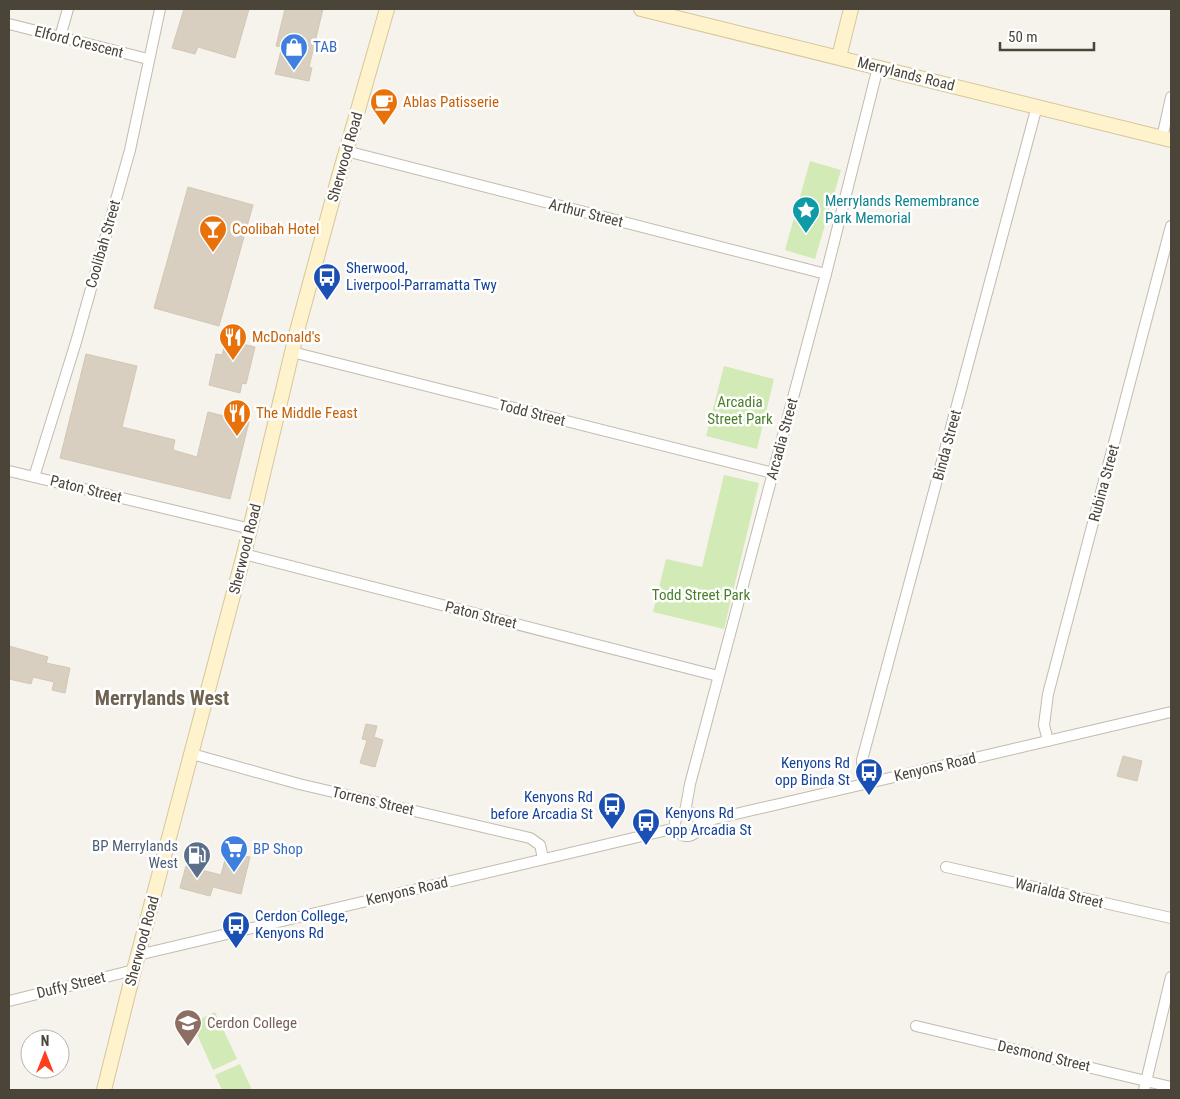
<svg xmlns="http://www.w3.org/2000/svg" width="1180" height="1099" viewBox="0 0 1180 1099" font-family="'Roboto Condensed',sans-serif">
<style>
.green{fill:#d2eab5}
.building{fill:#d8cfc1;stroke:#d3c7b4}
.lines{fill:none;stroke-linecap:round;stroke-linejoin:round}
.street-casing{stroke:#c2bbae;stroke-width:12}
.secondary-casing{stroke:#d6c79b;stroke-width:16}
.street{stroke:#fff;stroke-width:10}
.secondary{stroke:#fff3cd;stroke-width:14}
.labels{text-anchor:middle;dominant-baseline:central;stroke-width:5;stroke-linejoin:round;paint-order:stroke}
.street-label{font-size:15px;fill:#4b4439;stroke:#fff}
.shop-label{font-size:15px;fill:#366cbe;stroke:#fff;text-anchor:start}
.food-label{font-size:15px;fill:#c56008;stroke:#fff;text-anchor:start}
.culture-label{font-size:15px;fill:#0d838f;stroke:#fff;text-anchor:start}
.transit-label{font-size:15px;fill:#164399;stroke:#fff;text-anchor:start}
.park-label{font-size:15px;fill:#4a7f2a;stroke:#fff}
.service-label{font-size:15px;fill:#4e5e75;stroke:#fff;text-anchor:end}
.education-label{font-size:15px;fill:#785e54;stroke:#fff;text-anchor:start}
.district-label{font-size:20px;font-weight:bold;fill:#6e6250;stroke:#fff}
</style>
<rect width="100%" height="100%" fill="#f6f3ec"/>
<g class="green">
<polygon points="810,161 841,170 815,259 785,250"/>
<polygon points="724,366 774,379 757,449 706,436"/>
<polygon points="724,475 759,483 724,629 653,612 666,559 702,567"/>
<polygon points="215,1012 237,1059 213,1070 192,1023"/>
<polygon points="240,1064 252,1090 222,1090 215,1075"/>
</g>
<g class="building">
<polygon points="184,9 249,9 235,58 198,47 195,54 172,48"/>
<polygon points="285,9 323,9 309,67 312,68 309,81 275,74 282,47 276,46"/>
<polygon points="188,187 253,205 219,326 154,308"/>
<polygon points="226,340 255,347 246,384 242,383 240,393 209,385 216,354 222,355"/>
<polygon points="86,354 137,366 122,427 175,440 173,450 197,457 208,412 249,422 230,499 60,458"/>
<polygon points="9,646 48,657 46,663 70,668 65,693 52,690 54,682 33,677 31,684 9,679"/>
<polygon points="366,724 377,726 374,737 383,740 375,767 360,763 367,740 362,739"/>
<polygon points="1123,756 1142,761 1137,781 1117,776"/>
<polygon points="227,852 250,857 241,894 213,887 210,896 180,888 186,866 221,875"/>
</g>
<g class="lines">
<g class="street-casing">
<g id="street">
<polyline points="9,24 148,59"/>
<polyline points="60,37 68,9"/>
<polyline points="1162,138 1171,97"/>
<polyline points="346,151 826,274"/>
<polyline points="292,352 773,473"/>
<polyline points="9,471 251,529"/>
<polyline points="34,477 76,342 130,150 160,9"/>
<polyline points="244,554 718,676"/>
<polyline points="1048,741 1044,725 1048,694 1171,226"/>
<polyline points="192,754 299,784 530,838 540,845 543,858"/>
<polyline points="864,784 862,767 862,760 1037,106"/>
<circle cx="687" cy="824" r="12"/>
<polyline points="685,812 690,784 826,274 878,67"/>
<polyline points="700,825 714,819 779,804 1171,712"/>
<polyline points="946,867 1171,918"/>
<polyline points="138,955 676,828"/>
<polyline points="9,1001 134,970"/>
<polyline points="916,1026 1171,1087"/>
<polyline points="1144,1090 1171,977"/>
</g>
</g>
<g class="secondary-casing">
<g id="secondary">
<polyline points="641,9 1171,140"/>
<polyline points="839,57 851,9"/>
<polyline points="104,1090 134,970 244,554 297,331 339,176 387,9"/>
</g>
</g>
<use href="#street" class="street"/>
<use href="#secondary" class="secondary"/>
</g>
<defs>
<g id="shop-pin" transform="scale(1.4375)"><path d="M0 17L-7.5 6A9.5 9.5 0 1 1 7.5 6Z" fill="#3f7fe0" stroke="#fff"/><path d="M-5-2.5h2.3a2.7 3.5 0 0 1 5.4 0H5L5.5 6h-11ZM-1.5-2.5h3a1.5 2.3 0 0 0-3 0Z" fill="#fff"/></g>
<g id="cafe-pin" transform="scale(1.4375)"><path d="M0 17L-7.5 6A9.5 9.5 0 1 1 7.5 6Z" fill="#e8710a" stroke="#fff"/><path d="M-5.5-4.5H6V0H3Q3 3.5 0 3.5H-2.5Q-5.5 3.5-5.5 0ZM3-3.2v2h1.7v-2ZM-6 4.5H4V6H-6Z" fill="#fff"/></g>
<g id="sight-pin" transform="scale(1.4375)"><path d="M0 17L-7.5 6A9.5 9.5 0 1 1 7.5 6Z" fill="#0f9aa8" stroke="#fff"/><path d="M0-6L1.8-2.2L6-1.7L2.9 1.2L3.7 5.4L0 3.3L-3.7 5.4L-2.9 1.2L-6-1.7L-1.8-2.2Z" fill="#fff"/></g>
<g id="bar-pin" transform="scale(1.4375)"><path d="M0 17L-7.5 6A9.5 9.5 0 1 1 7.5 6Z" fill="#e8710a" stroke="#fff"/><path d="M-6-5H6L.8 .8V4.5H3.5V6h-7V4.5H-.8V.8Z" fill="#fff"/></g>
<g id="bus-pin" transform="scale(1.4375)"><path d="M0 17L-7.5 6A9.5 9.5 0 1 1 7.5 6Z" fill="#1a4fb4" stroke="#fff"/><path d="M-5-6H5V4H4V6H2V4H-2V6H-4V4H-5ZM-3.5-4V0h7V-4ZM-3.5 1.2v1.5H-2V1.2ZM2 1.2v1.5H3.5V1.2Z" fill="#fff"/></g>
<g id="restaurant-pin" transform="scale(1.4375)"><path d="M0 17L-7.5 6A9.5 9.5 0 1 1 7.5 6Z" fill="#e8710a" stroke="#fff"/><path d="M-5-6h1v4h1v-4h1v4h1v-4h1v5L-1.5 .5V6h-2V.5L-5-1ZM5-6V6H3V1.5H1.5Q1.5-4 5-6Z" fill="#fff"/></g>
<g id="supermarket-pin" transform="scale(1.4375)"><path d="M0 17L-7.5 6A9.5 9.5 0 1 1 7.5 6Z" fill="#3f7fe0" stroke="#fff"/><path d="M-6-5.5h2.5l.6 2H6L4.5 2H-2.5L-4.4-4H-6ZM-1.5 3.2a1.3 1.3 0 1 0 .1 0ZM3 3.2a1.3 1.3 0 1 0 .1 0Z" fill="#fff"/></g>
<g id="fuel-pin" transform="scale(1.4375)"><path d="M0 17L-7.5 6A9.5 9.5 0 1 1 7.5 6Z" fill="#5c6f8a" stroke="#fff"/><path d="M-5.5-6h7V0h2V4h1.3V-2.5L3-4.5l.8-.8L6-3V5H2.5V1h-1V6h-7ZM-4.2-4.7v3.2H.2V-4.7Z" fill="#fff"/></g>
<g id="school-pin" transform="scale(1.4375)"><path d="M0 17L-7.5 6A9.5 9.5 0 1 1 7.5 6Z" fill="#8d6e63" stroke="#fff"/><path d="M0-5L7-2L0 1L-7-2ZM-4 1L0 2.5L4 1V4Q0 6-4 4Z" fill="#fff"/></g>
</defs>
<g fill-rule="evenodd">
<use href="#shop-pin" x="294" y="47"/>
<use href="#cafe-pin" x="384" y="102"/>
<use href="#sight-pin" x="806" y="210"/>
<use href="#bar-pin" x="213" y="229"/>
<use href="#bus-pin" x="327" y="277"/>
<use href="#restaurant-pin" x="233" y="337"/>
<use href="#restaurant-pin" x="237" y="413"/>
<use href="#bus-pin" x="869" y="772"/>
<use href="#bus-pin" x="612" y="806"/>
<use href="#bus-pin" x="646" y="822"/>
<use href="#supermarket-pin" x="234" y="849"/>
<use href="#fuel-pin" x="197" y="855"/>
<use href="#bus-pin" x="236" y="925"/>
<use href="#school-pin" x="188" y="1023"/>
</g>
<g class="labels">
<g class="street-label">
<text transform="translate(79 42) rotate(14)">Elford Crescent</text>
<text transform="translate(906 74) rotate(14)">Merrylands Road</text>
<text transform="translate(345 157) rotate(-74)">Sherwood Road</text>
<text transform="translate(586 213) rotate(14)">Arthur Street</text>
<text transform="translate(103 244) rotate(-74)">Coolibah Street</text>
<text transform="translate(532 413) rotate(14)">Todd Street</text>
<text transform="translate(782 439) rotate(-75)">Arcadia Street</text>
<text transform="translate(947 445) rotate(-75)">Binda Street</text>
<text transform="translate(1104 483) rotate(-75)">Rubina Street</text>
<text transform="translate(86 489) rotate(14)">Paton Street</text>
<text transform="translate(245 549) rotate(-76)">Sherwood Road</text>
<text transform="translate(481 615) rotate(14)">Paton Street</text>
<text transform="translate(935 767) rotate(-13)">Kenyons Road</text>
<text transform="translate(373 801) rotate(13)">Torrens Street</text>
<text transform="translate(407 891) rotate(-13)">Kenyons Road</text>
<text transform="translate(1059 893) rotate(13)">Warialda Street</text>
<text transform="translate(142 941) rotate(-75)">Sherwood Road</text>
<text transform="translate(71 985) rotate(-14)">Duffy Street</text>
<text transform="translate(1044 1056) rotate(13)">Desmond Street</text>
</g>
<g class="shop-label">
<text x="313" y="47">TAB</text>
<text x="253" y="849">BP Shop</text>
</g>
<g class="food-label">
<text x="403" y="102">Ablas Patisserie</text>
<text x="232" y="229">Coolibah Hotel</text>
<text x="252" y="337">McDonald's</text>
<text x="256" y="413">The Middle Feast</text>
</g>
<g class="culture-label">
<text x="825" y="201">Merrylands Remembrance<tspan x="825" dy="17">Park Memorial</tspan></text>
</g>
<g class="transit-label">
<text x="346" y="268">Sherwood,<tspan x="346" dy="17">Liverpool-Parramatta Twy</tspan></text>
<text x="850" y="763" text-anchor="end">Kenyons Rd<tspan x="850" dy="17">opp Binda St</tspan></text>
<text x="593" y="797" text-anchor="end">Kenyons Rd<tspan x="593" dy="17">before Arcadia St</tspan></text>
<text x="665" y="813">Kenyons Rd<tspan x="665" dy="17">opp Arcadia St</tspan></text>
<text x="255" y="916">Cerdon College,<tspan x="255" dy="17">Kenyons Rd</tspan></text>
</g>
<g class="park-label">
<text x="740" y="402">Arcadia<tspan x="740" dy="17">Street Park</tspan></text>
<text x="701" y="595">Todd Street Park</text>
</g>
<g class="service-label">
<text x="178" y="846">BP Merrylands<tspan x="178" dy="17">West</tspan></text>
</g>
<g class="education-label">
<text x="207" y="1023">Cerdon College</text>
</g>
<g class="district-label">
<text x="162" y="698">Merrylands West</text>
</g>
</g>
<rect width="1180" height="1099" fill="none" stroke="#4b4439" stroke-width="20"/>
<g transform="translate(45 1054)"><circle r="24" fill="#ffffff" stroke="#b7b4b0"/>
<path d="M0-4L9 19L0 12L-9 19Z" fill="#fc3f1d"/>
<text y="-8" font-size="14" font-weight="bold" text-anchor="middle" fill="#4b4439">N</text>
</g>
<path d="M1000 42v8h94v-8" fill="none" stroke="#4b4439" stroke-width="2.5"/>
<text x="1008" y="42" font-size="15" fill="#4b4439" stroke="#ffffff" stroke-width="4" paint-order="stroke">50 m</text>
</svg>
